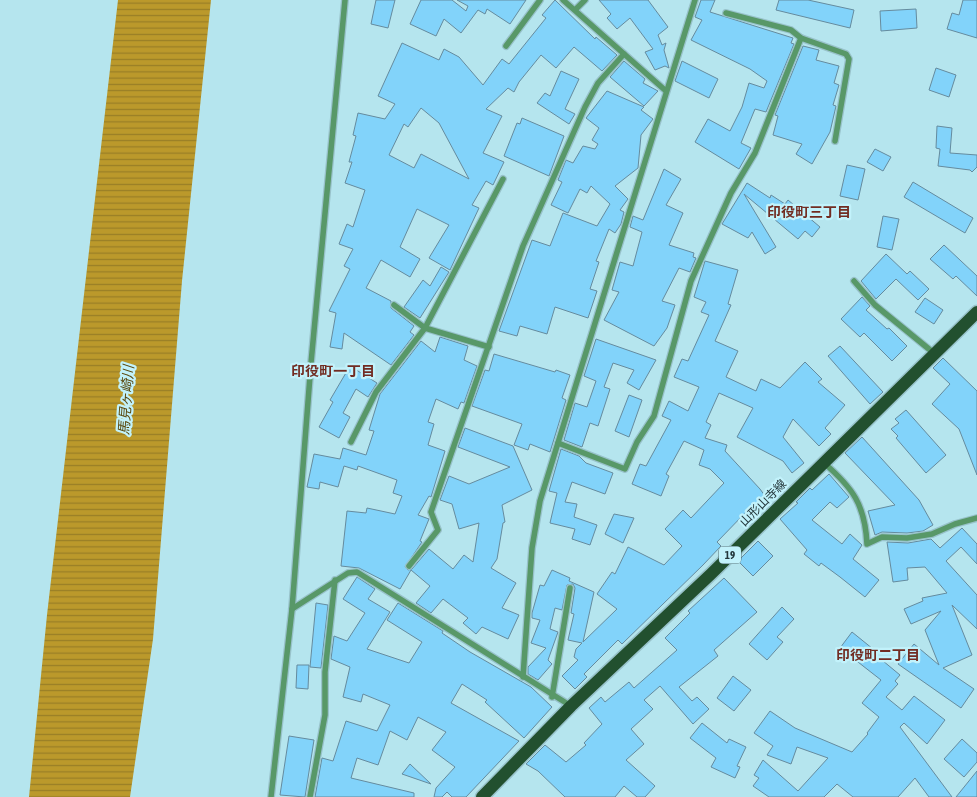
<svg xmlns="http://www.w3.org/2000/svg" width="977" height="797" viewBox="0 0 977 797" font-family="'Asap Condensed','Noto Sans JP',sans-serif">
<style>
.water{fill:url(#water-rules)}
.building{fill:#82d3fa;stroke:#658b9e;fill-rule:evenodd}
.lines{fill:none;stroke-linecap:round;stroke-linejoin:round}
.service-casing{stroke:#98c2ca;stroke-width:8}
.primary-casing{stroke:#98c2ca;stroke-width:15}
.service{stroke:#589868;stroke-width:5.5}
.primary{stroke:#22502f;stroke-width:12}
.labels{text-anchor:middle;dominant-baseline:central;stroke-width:4.5;stroke-linejoin:round;paint-order:stroke}
.shield{fill:#c2f2fb;stroke:#536f75;stroke-width:1}
.shield-label{font-size:11px;font-weight:bold;fill:#24373b}
.street-label{font-size:12px;fill:#24373b;stroke:#c2f2fb}
.neighbourhood-label{font-size:14px;font-weight:bold;fill:#712c22;stroke:#c2f2fb}
.water-label{font-size:14px;font-style:italic;fill:#5a480e;stroke:#c2f2fb}
</style>
<defs>
<pattern id="water-rules" width="6" height="5" patternUnits="userSpaceOnUse" patternTransform="scale(1.25)"><rect width="6" height="5" fill="#bb992b"/><path d="M0 2.5h6" fill="none" stroke="#987e26"/></pattern>
</defs>
<rect width="100%" height="100%" fill="#b5e5ee"/>
<polygon class="water" points="118,0 211,0 182,281 153,639 130,797 29,797 47,615"/>
<g class="building">
<polygon points="376,0 395,0 388,28 371,24"/>
<polygon points="421,0 452,0 466,11 468,6 457,0 526,0 510,24 487,9 485,14 478,10 461,33 444,19 436,36 410,24"/>
<path d="M555,0L595,39L596,37L617,55L602,71L574,47L556,68L541,55L519,82L514,92L508,88L486,109L502,116L483,153L504,162L493,185L486,181L472,205L479,208L450,270L429,258L449,225L417,209L400,247L420,259L410,277L381,260L366,288L391,301V308L414,326L410,332L414,335L391,365L344,333L342,349L330,347L336,313L329,311L350,269L344,266L353,249L339,244L347,224L353,227L365,190L345,183L352,162H349L356,136L353,135L358,113L385,119L395,104L378,96L402,43L439,60L444,49L459,57L483,85L502,59L509,64L546,18L542,15ZM421,108L439,123L469,179L421,154L414,168L389,155L404,124L408,127Z"/>
<polygon points="599,0 648,0 668,27 658,35 662,45 666,43 664,50 669,68 665,66 655,70 645,52 653,49 630,18 617,29 607,18 611,14"/>
<polygon points="701,0 715,0 710,12 793,38 791,43 794,44 766,112 755,109 741,143 751,148 739,169 695,142 708,119 730,131 742,107 749,83 764,88 767,81 750,69 691,40 702,20 695,17"/>
<polygon points="779,0 808,0 854,10 850,28 776,10"/>
<polygon points="963,0 977,0 977,38 947,29 952,13 959,15"/>
<polygon points="916,9 917,28 881,31 880,11"/>
<polygon points="803,46 819,50 816,60 839,66 834,83 839,85 833,105 836,106 830,132 812,164 796,154 802,144 773,135 778,116 775,115"/>
<polygon points="624,61 645,79 643,83 658,91 644,106 610,77"/>
<polygon points="682,61 718,79 709,98 675,81"/>
<polygon points="936,68 956,75 949,97 929,90"/>
<polygon points="561,71 579,79 565,109 575,114 569,124 537,103 545,93 550,96"/>
<polygon points="607,91 644,107 641,110 653,119 641,135 638,168 615,186 628,199 620,210 624,212 621,224 615,233 609,229 596,261 599,262 590,289 597,291 588,318 555,307 547,334 520,326 517,336 499,331 532,240 550,246 563,213 597,226 610,204 591,186 587,193 580,189 568,213 551,205 562,182 558,180 566,160 573,163 583,146 595,149 598,144 592,140 599,128 586,118"/>
<polygon points="522,118 564,136 549,176 504,156 517,123 520,124"/>
<polygon points="937,126 952,128 950,153 977,155 977,167 972,172 970,170 938,166 940,149 936,148"/>
<polygon points="875,149 891,157 883,171 867,162"/>
<polygon points="847,165 865,169 858,200 840,196"/>
<polygon points="664,169 681,179 666,205 683,213 669,245 694,253 693,257 696,258 690,272 679,268 662,301 675,305 667,328 654,346 604,320 619,292 612,290 620,262 633,266 642,232 630,227 633,216 643,220"/>
<polygon points="913,182 973,218 965,233 904,197"/>
<polygon points="747,183 770,198 771,195 785,204 788,200 820,227 812,237 805,231 798,239 744,194 776,247 765,254 752,232 748,238 722,224"/>
<polygon points="883,216 899,219 892,250 877,247"/>
<polygon points="944,245 977,276 977,296 956,276 953,279 930,259"/>
<polygon points="886,254 907,274 910,271 929,289 918,300 896,279 876,299 861,281"/>
<polygon points="705,261 738,270 728,304 731,305 715,341 738,351 726,377 756,391 761,379 780,388 805,362 822,379 818,382 845,405 825,428 831,434 819,446 793,419 783,437 804,463 792,473 783,461 737,437 753,408 719,393 706,422 711,425 705,438 727,445 725,451 760,489 768,500 768,504 753,518 747,511 717,542 721,546 703,565 622,644 618,640 584,674 587,677 575,689 562,676 578,660 574,657 576,649 582,643 568,640 574,614 571,613 575,588 573,584 567,585 562,610 555,608 550,629 558,632 548,660 552,664 538,680 528,674 528,667 546,648 531,643 540,620 532,618 532,613 540,585 544,586 552,570 570,578 569,581 594,592 583,642 617,609 597,594 612,572 615,574 628,547 664,565 682,546 665,529 683,510 691,518 724,483 710,469 699,465 704,450 684,441 666,474 669,476 661,496 632,484 640,464 646,466 671,420 662,416 669,401 688,411 699,387 674,377 682,359 688,361 709,315 701,312 706,302 694,297"/>
<polygon points="441,267 449,272 420,318 404,307 423,280 430,286"/>
<polygon points="862,297 870,306 866,310 887,329 889,328 907,346 892,361 864,333 860,337 841,319"/>
<polygon points="925,298 943,310 934,324 915,312"/>
<polygon points="440,337 468,346 464,360 477,366 464,403 461,402 458,409 436,399 428,422 434,424 428,445 445,451 431,497 429,496 418,515 429,519 420,541 422,542 405,567 408,570 412,569 429,549 453,569 464,555 473,562 479,523 459,529 452,504 440,500 449,476 469,484 510,467 458,447 465,428 513,446 532,490 502,505 505,522 503,523 497,559 491,568 516,583 502,608 519,615 508,639 482,627 476,634 463,623 468,618 443,599 431,613 416,603 430,586 411,570 400,589 359,568 341,566 347,511 366,513 367,508 395,514 402,496 393,493 397,480 358,466 357,470 344,466 338,487 320,482 319,489 307,487 314,454 340,459 343,448 366,455 374,431 369,430 380,394 421,341 435,352"/>
<polygon points="596,339 656,360 639,390 627,383 634,370 613,363 604,387 610,389 598,426 590,423 582,447 564,440 575,403 587,407 596,381 584,376"/>
<polygon points="840,346 883,392 870,404 828,356"/>
<polygon points="494,354 555,372 556,370 570,375 562,398 566,400 550,452 530,444 528,450 514,445 522,424 472,406 485,370 489,371"/>
<polygon points="943,358 977,391 977,475 959,429 932,404 950,384 933,368"/>
<polygon points="350,366 377,383 368,397 356,389 343,413 350,417 339,438 319,427 333,402 330,400"/>
<polygon points="629,395 642,400 629,437 615,431"/>
<polygon points="906,410 946,455 926,473 896,438 898,436 891,429 899,423 895,419"/>
<polygon points="862,437 919,500 933,525 923,531 907,533 882,532 875,535 868,511 895,505 845,453"/>
<polygon points="561,449 579,456 586,463 613,473 605,494 572,482 565,502 577,504 574,517 597,525 590,545 572,539 575,529 550,523 557,493 549,491"/>
<polygon points="829,474 849,497 837,508 830,502 812,520 842,544 850,534 862,545 853,559 879,580 865,597 840,577 821,563 819,566 804,554 807,550 780,519 798,503 796,502 810,488 812,490"/>
<polygon points="614,514 634,518 623,543 605,534"/>
<polygon points="962,528 977,544 977,564 961,547 946,561 977,595 977,629 952,605 972,655 943,668 974,689 961,708 898,664 914,644 939,665 925,630 941,611 911,624 904,609 923,601 922,598 947,593 925,567 907,568 908,580 893,582 887,542 908,543 931,539 940,548"/>
<polygon points="758,541 773,556 753,576 738,561"/>
<polygon points="357,577 375,589 368,599 390,612 367,649 409,663 422,642 387,620 398,603 443,631 442,633 470,652 531,687 552,707 524,738 485,702 487,700 462,684 451,703 519,741 466,797 452,797 447,792 442,797 434,797 436,788 455,767 432,750 446,732 418,717 407,740 390,731 378,765 357,758 351,778 414,793 414,797 315,797 322,758 333,761 346,721 377,731 390,705 363,694 361,702 343,697 350,667 331,659 334,636 347,641 365,613 343,599"/>
<polygon points="724,578 757,612 714,650 718,656 679,687 692,701 697,697 709,709 693,724 660,686 644,700 653,709 631,729 644,744 626,760 655,786 645,797 637,797 624,786 615,797 565,797 538,771 526,764 545,745 566,762 586,745 584,743 602,724 589,708 601,697 605,702 629,682 634,688 677,650 665,638 690,613 688,611"/>
<polygon points="316,603 328,605 321,668 310,667"/>
<polygon points="782,607 794,619 777,637 783,642 767,660 749,644"/>
<polygon points="852,632 873,649 871,651 900,675 895,681 898,684 886,697 902,710 914,696 945,720 927,744 904,723 900,727 952,797 929,797 915,778 898,797 853,797 837,784 824,797 769,797 753,786 759,778 754,775 763,760 798,791 828,758 797,747 791,764 767,755 773,746 754,733 770,711 795,728 852,752 868,734 867,733 879,717 862,703 881,680 840,648"/>
<polygon points="297,665 309,665 308,689 296,688"/>
<polygon points="733,676 751,690 734,711 717,698"/>
<polygon points="702,723 727,743 729,739 746,747 737,766 740,767 735,778 711,767 716,758 690,738"/>
<polygon points="289,736 314,740 305,797 280,795"/>
<polygon points="962,739 977,753 977,762 964,777 944,759"/>
<polygon points="410,764 431,784 402,774"/>
<polygon points="977,771 977,797 956,797"/>
</g>
<g class="lines">
<g class="service-casing">
<g id="service">
<polyline points="563,0 666,91"/>
<polyline points="576,9 585,0"/>
<polyline points="726,13 791,30 801,38 846,54 849,59 835,141"/>
<polyline points="506,46 540,0"/>
<polyline points="854,281 875,305 935,354"/>
<polyline points="394,305 425,328 489,347"/>
<polyline points="351,442 376,392 425,328 503,179"/>
<polyline points="558,443 625,469 637,442 654,416 691,281 731,193 755,153 801,38"/>
<path d="M824,463C853,488 865,505 867,544L882,537L907,538L932,534L955,524L977,518"/>
<polyline points="409,566 438,530 431,512 523,246 585,107 598,83 624,54"/>
<polyline points="292,609 348,573 357,572 571,706"/>
<polyline points="523,677 532,548 540,501 695,0"/>
<polyline points="552,697 570,588"/>
<polyline points="271,797 292,609 311,363 345,0"/>
<polyline points="310,797 325,715 325,672 335,580"/>
</g>
</g>
<g class="primary-casing">
<polyline id="primary" points="482,797 571,706 711,574 977,312"/>
</g>
<use href="#service" class="service"/>
<use href="#primary" class="primary"/>
</g>
<g class="labels">
<rect class="shield" x="719" y="546.5" width="22" height="17" rx="4"/>
<g class="shield-label">
<text x="730" y="555">19</text>
</g>
<g class="street-label">
<text transform="translate(763 503) rotate(-45)">山形山寺線</text>
</g>
<g class="neighbourhood-label">
<text x="809" y="212">印役町三丁目</text>
<text x="333" y="371">印役町一丁目</text>
<text x="878" y="655">印役町二丁目</text>
</g>
<g class="water-label">
<text transform="translate(126 400) rotate(-86)">馬見ヶ崎川</text>
</g>
</g>
</svg>
